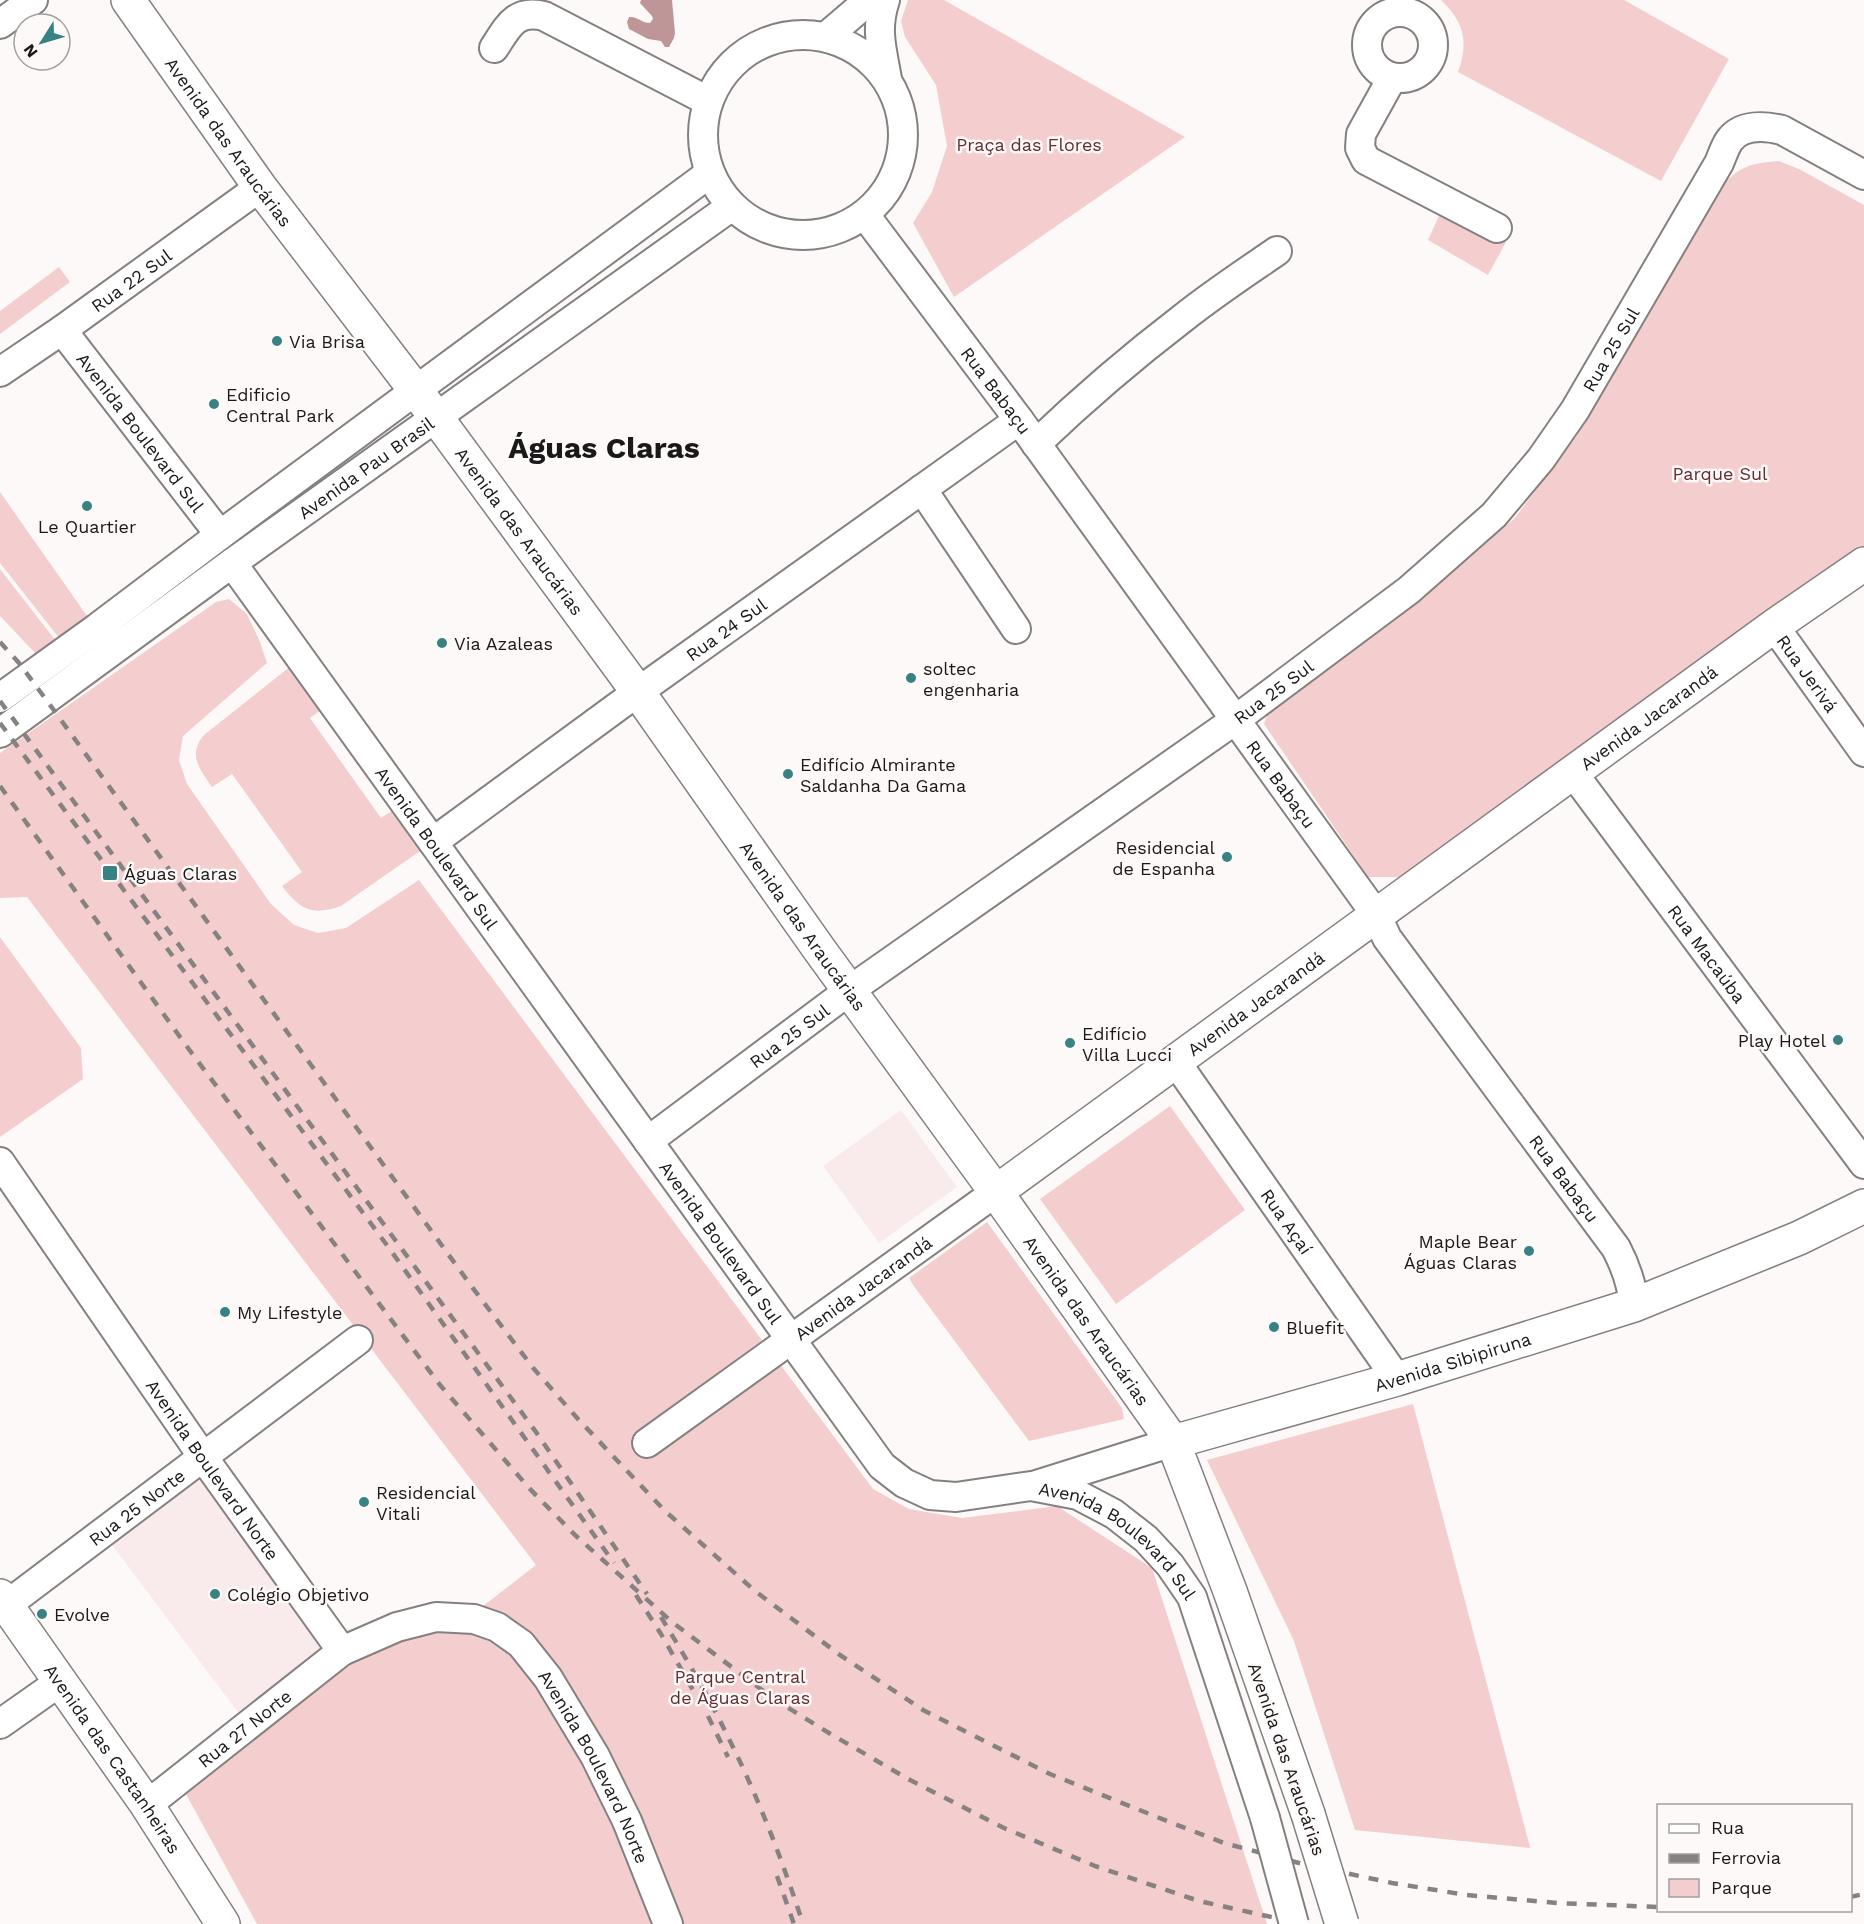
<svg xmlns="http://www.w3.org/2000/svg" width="1864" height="1924" viewBox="0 0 1864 1924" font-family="'Work Sans',sans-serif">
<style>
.built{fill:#f9ebeb}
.green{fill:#f4cdce}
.water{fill:#be9697}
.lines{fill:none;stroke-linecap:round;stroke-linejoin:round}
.minor-casing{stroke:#858080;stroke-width:32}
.major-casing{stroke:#858080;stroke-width:36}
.minor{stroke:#fff;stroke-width:28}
.major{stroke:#fff;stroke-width:33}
.rail{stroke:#868282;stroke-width:4.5;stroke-dasharray:10 10;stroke-linecap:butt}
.minor-bridge-casing{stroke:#858080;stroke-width:32;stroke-linecap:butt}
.major-bridge-casing{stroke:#858080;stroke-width:36;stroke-linecap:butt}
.minor-bridge{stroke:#fff;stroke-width:28}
.major-bridge{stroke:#fff;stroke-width:33}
.poi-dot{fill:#398284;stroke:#fef9f9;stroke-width:2}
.labels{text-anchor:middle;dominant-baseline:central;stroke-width:5;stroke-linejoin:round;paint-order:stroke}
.street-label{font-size:18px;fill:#1a1818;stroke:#fef9f9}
.park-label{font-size:18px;fill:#632d31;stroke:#fef9f9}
.poi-label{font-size:18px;fill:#1a1818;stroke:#fef9f9;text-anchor:start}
.town-label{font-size:30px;font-weight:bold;fill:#1a1818;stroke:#fef9f9}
</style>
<rect width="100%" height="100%" fill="#fef9f9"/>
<g class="built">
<polygon points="901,1110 957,1187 879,1243 823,1166"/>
<polygon points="200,1479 324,1651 240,1715 112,1545"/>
</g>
<g class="green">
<polygon points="908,0 944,0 1185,137 954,297 913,223 932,192 947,146 936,85 905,37 901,21"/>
<path d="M1441,0H1624L1729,59L1661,181L1458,72C1469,42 1464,22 1441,0Z"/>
<path d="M1779,161L1801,170L1864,205V554L1742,633L1401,877H1368L1264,724L1272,701L1435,583L1514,519L1576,437L1718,190C1739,167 1748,163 1779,161Z"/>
<polygon points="1443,207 1506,242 1488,275 1428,240"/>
<polygon points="59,267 70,282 0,334 0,311"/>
<polygon points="0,492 92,623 63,643 0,563"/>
<polygon points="0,569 56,641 38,656 0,616"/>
<polygon points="229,599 247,614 260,642 267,663 183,736 179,760 187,784 271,904 294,925 318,933 346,928 419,880 873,1489 909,1509 962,1518 1057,1506 1152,1568 1267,1924 257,1924 181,1785 373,1643 465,1620 536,1565 27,897 0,898 0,753 216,602"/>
<path d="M301,658L332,702L310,718L381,818L404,803L433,842L341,906C312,916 300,910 282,886L302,872L232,774L212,787C200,769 187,755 204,735Z"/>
<polygon points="0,937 81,1048 83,1079 0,1137"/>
<polygon points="1170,1106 1245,1210 1116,1304 1040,1199"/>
<polygon points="987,1222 1122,1408 1124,1419 1029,1441 913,1285 909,1278"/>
<polygon points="1413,1404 1530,1847 1530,1848 1355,1830 1294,1641 1207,1460"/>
</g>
<path class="water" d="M641,0H672L675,33L674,38L669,47H665L661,41L648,39L629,29L627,22L629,17C637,16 642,23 650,23L653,19L652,16L640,3Z"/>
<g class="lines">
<g class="minor-casing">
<g id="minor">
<path d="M885,0C875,30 882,49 887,79"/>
<circle cx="1400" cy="45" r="33"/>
<polyline points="0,24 33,0"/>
<circle cx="803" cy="135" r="100"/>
<polyline points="827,36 869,0"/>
<path d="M494,48C508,27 515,9 544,16L708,101"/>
<polyline points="1392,78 1361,134 1360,148 1366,160 1497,228"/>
<path id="s1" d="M865,215L1019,420L1377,916L1387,938L1616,1248C1626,1267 1632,1284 1634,1305"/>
<path id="s2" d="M62,330L220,535"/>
<path id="s3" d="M0,372L62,330L260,187"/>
<path d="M1036,444C1083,399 1132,357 1183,318C1213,294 1245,273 1277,251"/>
<polyline points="922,489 1016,629"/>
<path id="s4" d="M232,563L882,1466L904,1483L930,1495L956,1497L1031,1486L1078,1495L1114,1514L1146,1539L1170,1565L1192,1597L1265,1818"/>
<path id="s5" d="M1774,626L1864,752"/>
<polyline points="0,698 97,628 220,535 710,173"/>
<path id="s6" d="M0,733L232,563L732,206"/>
<path id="s7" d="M1573,773L1864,1164"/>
<path id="s8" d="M433,842L628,699L1019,420"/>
<path id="s9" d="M1176,1062L1397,1379"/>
<path id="s10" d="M648,1141L850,990L1235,720L1409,590L1494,515L1541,459L1575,410L1719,163C1722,156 1725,147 1729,141C1741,124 1765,126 1782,130L1864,175"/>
<path id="s11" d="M0,1162L203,1457L342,1651"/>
<path id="s12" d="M647,1443L996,1192"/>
<polyline points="1033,1486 1173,1442"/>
<path id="s13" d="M0,1610L358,1340"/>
<polyline points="0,1724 61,1681"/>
<path id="s14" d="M147,1805L342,1651L397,1627L436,1617L474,1619L497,1627L521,1644L548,1678L595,1756L627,1821L668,1924"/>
</g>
</g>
<g class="major-casing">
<g id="major">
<path id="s15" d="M128,0L260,187L436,417L638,692L819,949L996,1192L1173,1442L1230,1591L1308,1814"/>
<path id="s16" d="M996,1192L1774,626L1864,564"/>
<path id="s17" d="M1173,1442L1397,1379L1634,1305L1799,1238L1864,1206"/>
<path id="s18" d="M0,1596L147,1805L223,1924"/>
</g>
</g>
<use href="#minor" class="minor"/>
<use href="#major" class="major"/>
<g class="rail">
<polyline points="0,642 19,663 53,709 472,1287 534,1369 578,1419 665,1511 755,1591 840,1655 923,1710 1050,1774 1167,1821 1224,1843 1299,1863 1392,1883 1467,1895 1557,1903 1658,1907"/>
<polyline points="0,701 536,1432 647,1594"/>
<polyline points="0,723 389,1248 614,1563"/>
<polyline points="0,786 185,1044 440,1385 529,1488 575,1535 672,1622 774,1699 829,1733 908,1779 1004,1828 1095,1866 1199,1901 1303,1924"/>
<polyline points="636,1595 661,1634 693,1690"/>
<path d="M661,1617C684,1655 707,1693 726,1733C757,1794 782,1859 803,1924"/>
<polyline points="708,1716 728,1757"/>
<polyline points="777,1876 794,1924"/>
<polyline points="1850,1897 1864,1894"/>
</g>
<g class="minor-bridge-casing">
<polyline id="minor-bridge" points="1265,1818 1294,1924"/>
</g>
<g class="major-bridge-casing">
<polyline id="major-bridge" points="1308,1814 1342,1924"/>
</g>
<use href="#minor-bridge" class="minor-bridge"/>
<use href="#major-bridge" class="major-bridge"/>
</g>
<g class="poi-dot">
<circle cx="277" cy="341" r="6"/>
<circle cx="214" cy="404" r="6"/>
<circle cx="87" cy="506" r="6"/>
<circle cx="442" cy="643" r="6"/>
<circle cx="911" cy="678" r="6"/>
<circle cx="788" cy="774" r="6"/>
<circle cx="1227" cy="857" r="6"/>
<rect x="102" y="865" width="16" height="16" rx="3"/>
<circle cx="1838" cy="1040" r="6"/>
<circle cx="1070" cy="1043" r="6"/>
<circle cx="1529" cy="1251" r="6"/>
<circle cx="225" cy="1312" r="6"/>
<circle cx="1274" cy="1327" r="6"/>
<circle cx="364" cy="1502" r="6"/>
<circle cx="215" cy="1594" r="6"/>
<circle cx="42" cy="1614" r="6"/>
</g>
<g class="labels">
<g class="street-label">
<text stroke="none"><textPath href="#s15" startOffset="174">Avenida das Araucárias</textPath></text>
<text stroke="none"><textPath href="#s3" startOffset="160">Rua 22 Sul</textPath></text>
<text stroke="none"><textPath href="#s10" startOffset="1256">Rua 25 Sul</textPath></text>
<text stroke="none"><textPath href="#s1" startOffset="219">Rua Babaçu</textPath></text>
<text stroke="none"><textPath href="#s2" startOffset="129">Avenida Boulevard Sul</textPath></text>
<text stroke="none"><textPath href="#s6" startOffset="452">Avenida Pau Brasil</textPath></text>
<text stroke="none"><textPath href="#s15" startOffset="660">Avenida das Araucárias</textPath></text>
<text stroke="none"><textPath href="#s8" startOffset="362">Rua 24 Sul</textPath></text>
<text stroke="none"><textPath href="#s5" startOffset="58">Rua Jerivá</textPath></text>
<text stroke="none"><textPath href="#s10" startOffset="770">Rua 25 Sul</textPath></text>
<text stroke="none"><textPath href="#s16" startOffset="807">Avenida Jacarandá</textPath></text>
<text stroke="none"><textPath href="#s1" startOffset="705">Rua Babaçu</textPath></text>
<text stroke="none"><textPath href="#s4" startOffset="351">Avenida Boulevard Sul</textPath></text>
<text stroke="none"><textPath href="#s15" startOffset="1146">Avenida das Araucárias</textPath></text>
<text stroke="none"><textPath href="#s7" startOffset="225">Rua Macaúba</textPath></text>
<text stroke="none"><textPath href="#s16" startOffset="321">Avenida Jacarandá</textPath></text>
<text stroke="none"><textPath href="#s10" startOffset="176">Rua 25 Sul</textPath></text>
<text stroke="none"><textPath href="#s1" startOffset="1191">Rua Babaçu</textPath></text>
<text stroke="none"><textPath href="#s9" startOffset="194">Rua Açaí</textPath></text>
<text stroke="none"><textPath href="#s4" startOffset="837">Avenida Boulevard Sul</textPath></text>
<text stroke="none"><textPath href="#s12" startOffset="266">Avenida Jacarandá</textPath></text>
<text stroke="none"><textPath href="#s15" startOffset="1632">Avenida das Araucárias</textPath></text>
<text stroke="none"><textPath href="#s17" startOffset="291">Avenida Sibipiruna</textPath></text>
<text stroke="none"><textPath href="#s11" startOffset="374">Avenida Boulevard Norte</textPath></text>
<text stroke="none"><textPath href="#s13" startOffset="171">Rua 25 Norte</textPath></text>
<text stroke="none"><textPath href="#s4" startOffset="1377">Avenida Boulevard Sul</textPath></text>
<text stroke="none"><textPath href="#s14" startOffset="124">Rua 27 Norte</textPath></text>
<text stroke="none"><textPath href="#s18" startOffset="198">Avenida das Castanheiras</textPath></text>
<text transform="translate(1287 1759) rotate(71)">Avenida das Araucárias</text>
<text stroke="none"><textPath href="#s14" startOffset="584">Avenida Boulevard Norte</textPath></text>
</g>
<g class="park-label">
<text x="1029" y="144">Praça das Flores</text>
<text x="1720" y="473">Parque Sul</text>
<text x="740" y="1676">Parque Central<tspan x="740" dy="21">de Águas Claras</tspan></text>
</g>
<g class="poi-label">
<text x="289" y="341">Via Brisa</text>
<text x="226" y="394">Edificio<tspan x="226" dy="21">Central Park</tspan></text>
<text x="87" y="526" text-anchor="middle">Le Quartier</text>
<text x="454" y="643">Via Azaleas</text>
<text x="923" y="668">soltec<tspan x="923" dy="21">engenharia</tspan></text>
<text x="800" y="764">Edifício Almirante<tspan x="800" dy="21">Saldanha Da Gama</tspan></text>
<text x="1215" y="847" text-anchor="end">Residencial<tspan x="1215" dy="21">de Espanha</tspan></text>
<text x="124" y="873">Águas Claras</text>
<text x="1082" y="1033">Edifício<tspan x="1082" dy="21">Villa Lucci</tspan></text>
<text x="1826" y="1040" text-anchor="end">Play Hotel</text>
<text x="1517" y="1241" text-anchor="end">Maple Bear<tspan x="1517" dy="21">Águas Claras</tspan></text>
<text x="237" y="1312">My Lifestyle</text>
<text x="1286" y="1327">Bluefit</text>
<text x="376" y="1492">Residencial<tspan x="376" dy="21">Vitali</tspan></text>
<text x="227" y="1594">Colégio Objetivo</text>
<text x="54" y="1614">Evolve</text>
</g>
<g class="town-label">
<text x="604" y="447">Águas Claras</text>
</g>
</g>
<rect x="1657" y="1804" width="195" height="108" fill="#fef9f9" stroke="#a39f9f" stroke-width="1.5"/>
<rect x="1669" y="1824" width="30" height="9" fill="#ffffff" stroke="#a39f9f" stroke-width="1.5"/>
<text x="1711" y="1834" font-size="18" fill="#1a1818">Rua</text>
<rect x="1669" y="1854" width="30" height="9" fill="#868282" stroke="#a39f9f" stroke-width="1.5"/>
<text x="1711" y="1864" font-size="18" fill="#1a1818">Ferrovia</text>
<rect x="1669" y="1879" width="30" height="18" fill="#f4cdce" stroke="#a39f9f" stroke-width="1.5"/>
<text x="1711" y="1894" font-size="18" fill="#1a1818">Parque</text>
<g transform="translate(42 42) rotate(233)"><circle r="28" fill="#fef9f9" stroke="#a39f9f" stroke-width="1.5"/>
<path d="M0-4.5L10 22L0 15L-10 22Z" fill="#398284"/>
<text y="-9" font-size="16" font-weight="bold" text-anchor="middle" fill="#1a1818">N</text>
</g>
</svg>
